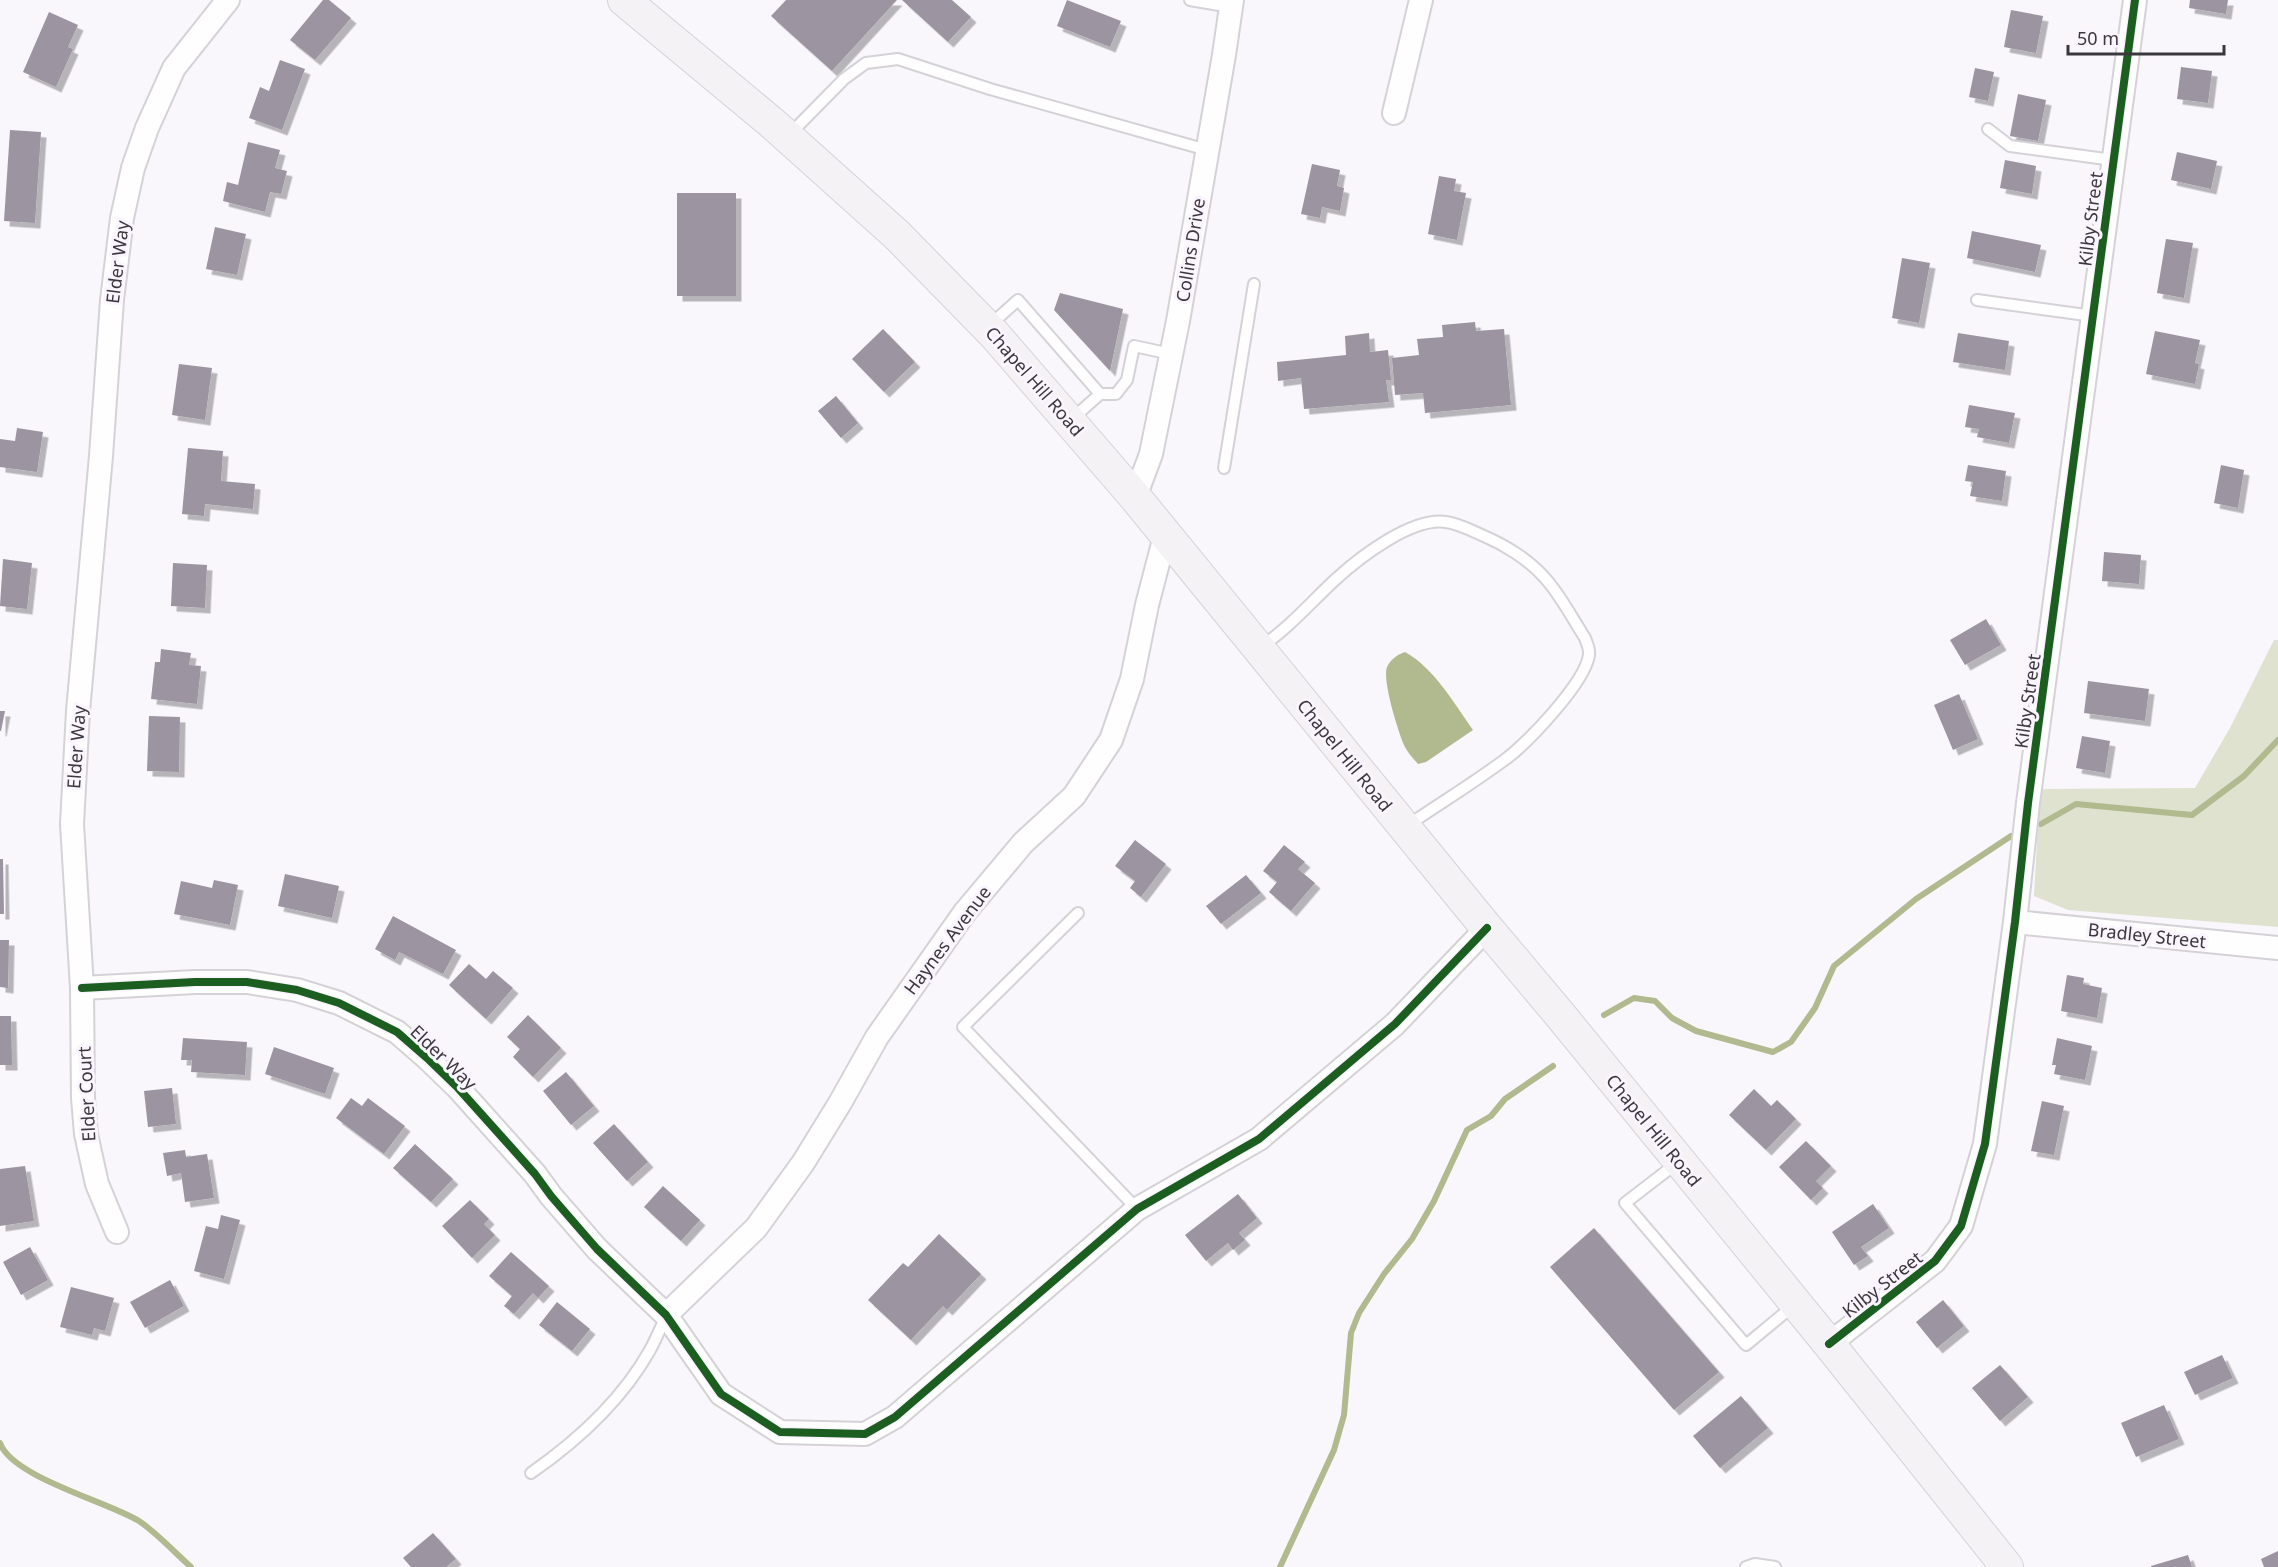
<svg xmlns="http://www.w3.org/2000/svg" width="2278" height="1567" viewBox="0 0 2278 1567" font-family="'Noto Sans',sans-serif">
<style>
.green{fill:#dee2cf}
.water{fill:#b1b98e}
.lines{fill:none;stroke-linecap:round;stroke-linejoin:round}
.stream{stroke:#b1b98e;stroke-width:6}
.building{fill:#9c94a0;filter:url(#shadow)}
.service-casing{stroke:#d5d2d7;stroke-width:14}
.minor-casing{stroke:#d5d2d7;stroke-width:26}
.secondary-casing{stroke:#d5d2d7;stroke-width:34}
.service{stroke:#fefeff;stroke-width:10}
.minor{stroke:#fefeff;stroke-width:22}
.secondary{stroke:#f4f2f5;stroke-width:32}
.cycleway-casing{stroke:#faf4fe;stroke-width:11}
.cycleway{stroke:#1b5e20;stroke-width:8}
.labels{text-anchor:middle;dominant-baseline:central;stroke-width:6;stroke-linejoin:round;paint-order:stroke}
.street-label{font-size:18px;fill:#3b383d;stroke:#faf4fe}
</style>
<defs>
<filter id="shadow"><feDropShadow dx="5.5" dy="5.5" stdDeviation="0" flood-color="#0004"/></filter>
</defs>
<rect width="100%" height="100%" fill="#f9f6fc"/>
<polygon class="green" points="2274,640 2278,640 2278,927 2068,910 2034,896 2040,789 2195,788 2230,728"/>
<path class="water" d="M1405,652C1434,668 1454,703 1473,730L1426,762L1418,764C1413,758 1407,752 1404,745C1398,731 1382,680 1387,667C1390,660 1398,654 1405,652Z"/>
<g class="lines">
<g class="stream">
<polyline points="2041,824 2076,804 2192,815 2244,776 2278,740"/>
<polyline points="1604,1015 1634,998 1655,1001 1672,1018 1696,1031 1773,1052 1791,1042 1815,1008 1834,966 1916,899 2011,836"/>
<path d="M0,1443C12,1477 106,1501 139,1521C157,1533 174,1552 191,1567"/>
<polyline points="1280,1567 1334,1450 1344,1415 1351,1333 1359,1313 1384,1274 1412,1239 1434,1201 1467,1130 1491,1116 1505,1099 1553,1066"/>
</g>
</g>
<g class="building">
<polygon points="323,0 329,0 351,18 315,60 290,40"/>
<polygon points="786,0 897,0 832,71 771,16"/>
<polygon points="902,0 952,0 971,17 948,42"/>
<polygon points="1067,0 1121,21 1110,47 1057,26"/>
<polygon points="2190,0 2228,0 2226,14 2189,8"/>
<polygon points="2011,10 2043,16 2036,53 2004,47"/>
<polygon points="49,12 78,25 68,47 73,49 56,87 23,72"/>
<polygon points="280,60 305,69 282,130 249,118 260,87 269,91"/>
<polygon points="2181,67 2212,71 2208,103 2177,99"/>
<polygon points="1975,68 1994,72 1988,101 1969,97"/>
<polygon points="2018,94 2046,100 2038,141 2010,136"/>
<polygon points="10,130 41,132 35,223 4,221"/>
<polygon points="248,142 280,150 275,168 287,171 281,194 270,192 265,212 223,201 227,182 238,185"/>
<polygon points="2177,152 2217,161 2211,189 2171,180"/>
<polygon points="2005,160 2036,166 2032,194 2000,188"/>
<polygon points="1312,164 1340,170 1337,186 1344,188 1340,211 1322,207 1320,218 1301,214"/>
<polygon points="1439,176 1456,179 1454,191 1466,193 1457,240 1428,234"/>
<rect x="677" y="193" width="59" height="103"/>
<polygon points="215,227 246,234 237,275 206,269"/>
<polygon points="1972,231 2041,245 2035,272 1967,258"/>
<polygon points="2166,239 2193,243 2184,298 2157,293"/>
<polygon points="1902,258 1930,263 1919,323 1892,318"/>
<polygon points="1060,293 1123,309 1110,371 1054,310"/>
<polygon points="1475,322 1476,331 1504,329 1511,405 1425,413 1423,393 1395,395 1392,358 1419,355 1417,339 1443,337 1442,325"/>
<polygon points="883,329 915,362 884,392 852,359"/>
<polygon points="2155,331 2200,340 2195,363 2199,364 2195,384 2146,374"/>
<polygon points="1369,333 1370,352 1388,350 1391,380 1386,380 1389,402 1304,409 1301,378 1278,381 1277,362 1346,355 1345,336"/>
<polygon points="1958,333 2009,341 2005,370 1953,362"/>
<polygon points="179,364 212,368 205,420 172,415"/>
<polygon points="836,396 858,423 841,438 818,411"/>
<polygon points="1969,405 2015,413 2009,443 1977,437 1979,429 1965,427"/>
<polygon points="17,428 43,432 37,472 0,467 0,439 15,441"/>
<polygon points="188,448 223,451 221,481 255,484 253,509 205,504 204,516 182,514"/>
<polygon points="1968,465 2006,471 2002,501 1970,496 1973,482 1965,481"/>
<polygon points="2221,465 2244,470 2238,508 2214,503"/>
<polygon points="2104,552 2141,555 2139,584 2102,581"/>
<polygon points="3,559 32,563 27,609 0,606"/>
<polygon points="173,563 207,565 205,608 171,606"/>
<polygon points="1986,619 2001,645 1965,665 1950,640"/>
<polygon points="161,649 191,653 189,665 201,666 197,704 151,699 155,662 160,662"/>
<polygon points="2088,681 2149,689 2145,721 2084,713"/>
<polygon points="1959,694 1978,739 1953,750 1934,705"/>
<polygon points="0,711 5,711 1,731 0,731"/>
<polygon points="149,716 180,717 179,772 147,771"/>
<polygon points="2082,736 2110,741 2105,773 2076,768"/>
<polygon points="1135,840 1166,864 1141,897 1130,888 1135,881 1115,866"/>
<polygon points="1284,845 1305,862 1298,869 1315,883 1291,911 1269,892 1277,882 1263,871"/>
<polygon points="0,859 3,859 4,914 0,914"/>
<polygon points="285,874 339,886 332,918 278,906"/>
<polygon points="1246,875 1261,893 1221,924 1206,906"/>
<polygon points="214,880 238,885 230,925 174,914 181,881 212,888"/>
<polygon points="393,916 456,950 443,974 399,952 395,960 375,949"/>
<polygon points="0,940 9,940 8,988 0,987"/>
<polygon points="469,964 486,979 493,971 513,988 486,1019 449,985"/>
<polygon points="2067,975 2084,978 2083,984 2102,988 2097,1018 2061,1011"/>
<polygon points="528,1015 561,1048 533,1077 513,1057 520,1049 507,1037"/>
<polygon points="0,1016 11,1016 12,1065 0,1065"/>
<polygon points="183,1038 247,1042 245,1075 191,1072 192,1060 181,1060"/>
<polygon points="2057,1038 2092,1046 2085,1080 2054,1074 2056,1065 2052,1065"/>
<polygon points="274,1047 334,1068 325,1094 265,1074"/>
<polygon points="566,1072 594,1106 571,1125 543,1091"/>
<polygon points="172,1088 176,1124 148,1127 144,1091"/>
<polygon points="1754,1089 1771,1106 1777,1100 1796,1119 1766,1150 1729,1115"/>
<polygon points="351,1098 362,1106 368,1098 405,1126 384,1154 336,1118"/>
<polygon points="2042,1101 2064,1106 2054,1155 2031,1151"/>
<polygon points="614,1124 648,1162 627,1181 593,1143"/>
<polygon points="1806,1141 1831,1166 1816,1181 1823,1188 1811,1200 1779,1167"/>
<polygon points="415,1144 453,1179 431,1202 393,1168"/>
<polygon points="185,1150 186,1157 207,1154 214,1198 185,1202 181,1173 167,1176 163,1153"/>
<polygon points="25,1166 34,1221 0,1226 0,1169"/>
<polygon points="663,1186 700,1220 681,1241 644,1207"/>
<polygon points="1238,1194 1257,1218 1239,1233 1245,1240 1233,1250 1228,1243 1206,1261 1185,1235"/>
<polygon points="470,1200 489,1219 484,1224 495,1235 472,1258 442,1226"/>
<polygon points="1873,1204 1889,1228 1861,1247 1868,1256 1854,1265 1832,1232"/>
<polygon points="221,1215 240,1220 224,1279 194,1271 206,1226 218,1229"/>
<polygon points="1594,1228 1719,1372 1674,1410 1550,1267"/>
<polygon points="939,1234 981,1274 947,1310 943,1306 911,1340 868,1300 903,1263 908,1267"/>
<polygon points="30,1247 48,1280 21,1295 3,1262"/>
<polygon points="511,1252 549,1286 538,1298 533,1293 514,1314 504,1306 512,1296 489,1276"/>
<polygon points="170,1280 184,1306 145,1328 130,1302"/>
<polygon points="71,1287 114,1298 105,1331 94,1328 92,1335 60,1327"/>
<polygon points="1943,1300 1964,1326 1937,1348 1916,1322"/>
<polygon points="557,1302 590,1329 572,1351 539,1325"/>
<polygon points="2222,1355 2233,1378 2195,1395 2184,1372"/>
<polygon points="2000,1365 2028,1397 2000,1421 1972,1388"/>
<polygon points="1741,1396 1768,1428 1720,1468 1693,1436"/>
<polygon points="2164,1405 2179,1439 2136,1457 2121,1423"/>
<polygon points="433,1533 456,1559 446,1567 411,1567 403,1558"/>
<polygon points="2278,1551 2278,1567 2264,1567 2261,1559"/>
<polygon points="2188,1555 2192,1567 2151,1567 2151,1566"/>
</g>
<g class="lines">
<g class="service-casing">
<g id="service">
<polyline points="1190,0 1231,7"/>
<polyline points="1988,129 2010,146 2113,160"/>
<polyline points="790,134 844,79 866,63 898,59 990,89 1207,150"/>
<polyline points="1977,300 2093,316"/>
<polyline points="990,325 1018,300 1100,394 1072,419"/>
<polyline points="1100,394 1116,394 1127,380 1134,346 1171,354"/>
<polyline points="1224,468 1254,284"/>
<path d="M1262,646C1290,627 1311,602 1336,579C1360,557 1412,517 1446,522C1460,524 1472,531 1484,536C1505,545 1529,560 1544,577C1560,594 1572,618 1585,638C1587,644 1590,649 1589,655C1585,683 1526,745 1503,761C1472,784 1439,804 1407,826"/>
<polyline points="1078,913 963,1027 1137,1209"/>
<polyline points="1677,1163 1625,1203 1746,1345 1793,1306"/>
<path d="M531,1473C577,1441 622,1400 650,1350C656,1339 661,1327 666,1316"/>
<polyline points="1746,1567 1755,1564 1775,1567"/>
</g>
</g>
<g class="minor-casing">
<g id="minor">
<polyline points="1394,113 1421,0"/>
<polyline points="1135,497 1151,454 1178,321 1224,55 1232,0"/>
<polyline points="2015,922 2278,948"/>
<polyline points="82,988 195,982 247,982 297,990 339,1003 397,1032 427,1058 458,1088 535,1174 551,1196 597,1249 666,1315 721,1394 780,1432 865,1434 895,1417 1137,1209 1259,1139 1395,1024 1487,928"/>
<polyline points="117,1232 97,1184 86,1134 83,1098 82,988 72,824 78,711 101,456 112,300 122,218 133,168 147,128 174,68 228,0"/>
<polyline points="666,1315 756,1228 803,1163 840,1103 877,1037 965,912 1023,843 1074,796 1111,740 1132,679 1147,605 1165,536"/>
<polyline points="1829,1344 1935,1261 1961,1226 1985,1144 2015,922 2028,803 2135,0"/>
</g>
</g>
<g class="secondary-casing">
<polyline id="secondary" points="624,0 772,123 897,235 994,334 1135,497 1482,922 1561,1016 1829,1344 2007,1567"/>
</g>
<use href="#service" class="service"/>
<use href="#minor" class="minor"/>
<use href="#secondary" class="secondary"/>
<g class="cycleway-casing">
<g id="cycleway">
<polyline points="82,988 195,982 247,982 297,990 339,1003 397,1032 427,1058 458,1088 535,1174 551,1196 597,1249 666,1315 721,1394 780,1432 865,1434 895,1417 1137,1209 1259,1139 1395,1024 1487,928"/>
<polyline points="1829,1344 1935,1261 1961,1226 1985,1144 2015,922 2028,803 2135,0"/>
</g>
</g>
<use href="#cycleway" class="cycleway"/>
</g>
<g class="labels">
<g class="street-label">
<text transform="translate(2090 219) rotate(-83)">Kilby Street</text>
<text transform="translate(1190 250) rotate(-81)">Collins Drive</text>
<text transform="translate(117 262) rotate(-83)">Elder Way</text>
<text transform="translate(1035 381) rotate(49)">Chapel Hill Road</text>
<text transform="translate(2027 701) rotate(-82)">Kilby Street</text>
<text transform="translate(76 747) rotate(-86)">Elder Way</text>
<text transform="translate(1345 755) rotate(51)">Chapel Hill Road</text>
<text transform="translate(2147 935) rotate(6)">Bradley Street</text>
<text transform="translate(947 940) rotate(-53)">Haynes Avenue</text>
<text transform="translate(444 1057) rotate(44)">Elder Way</text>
<text transform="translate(86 1094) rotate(-93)">Elder Court</text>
<text transform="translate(1654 1130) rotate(51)">Chapel Hill Road</text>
<text transform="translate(1882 1284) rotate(-38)">Kilby Street</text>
</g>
</g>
<path d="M2068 45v9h156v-9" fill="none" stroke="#3b383d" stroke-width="3"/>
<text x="2077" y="45" font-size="18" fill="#3b383d" stroke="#faf4fe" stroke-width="4.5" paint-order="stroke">50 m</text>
</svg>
